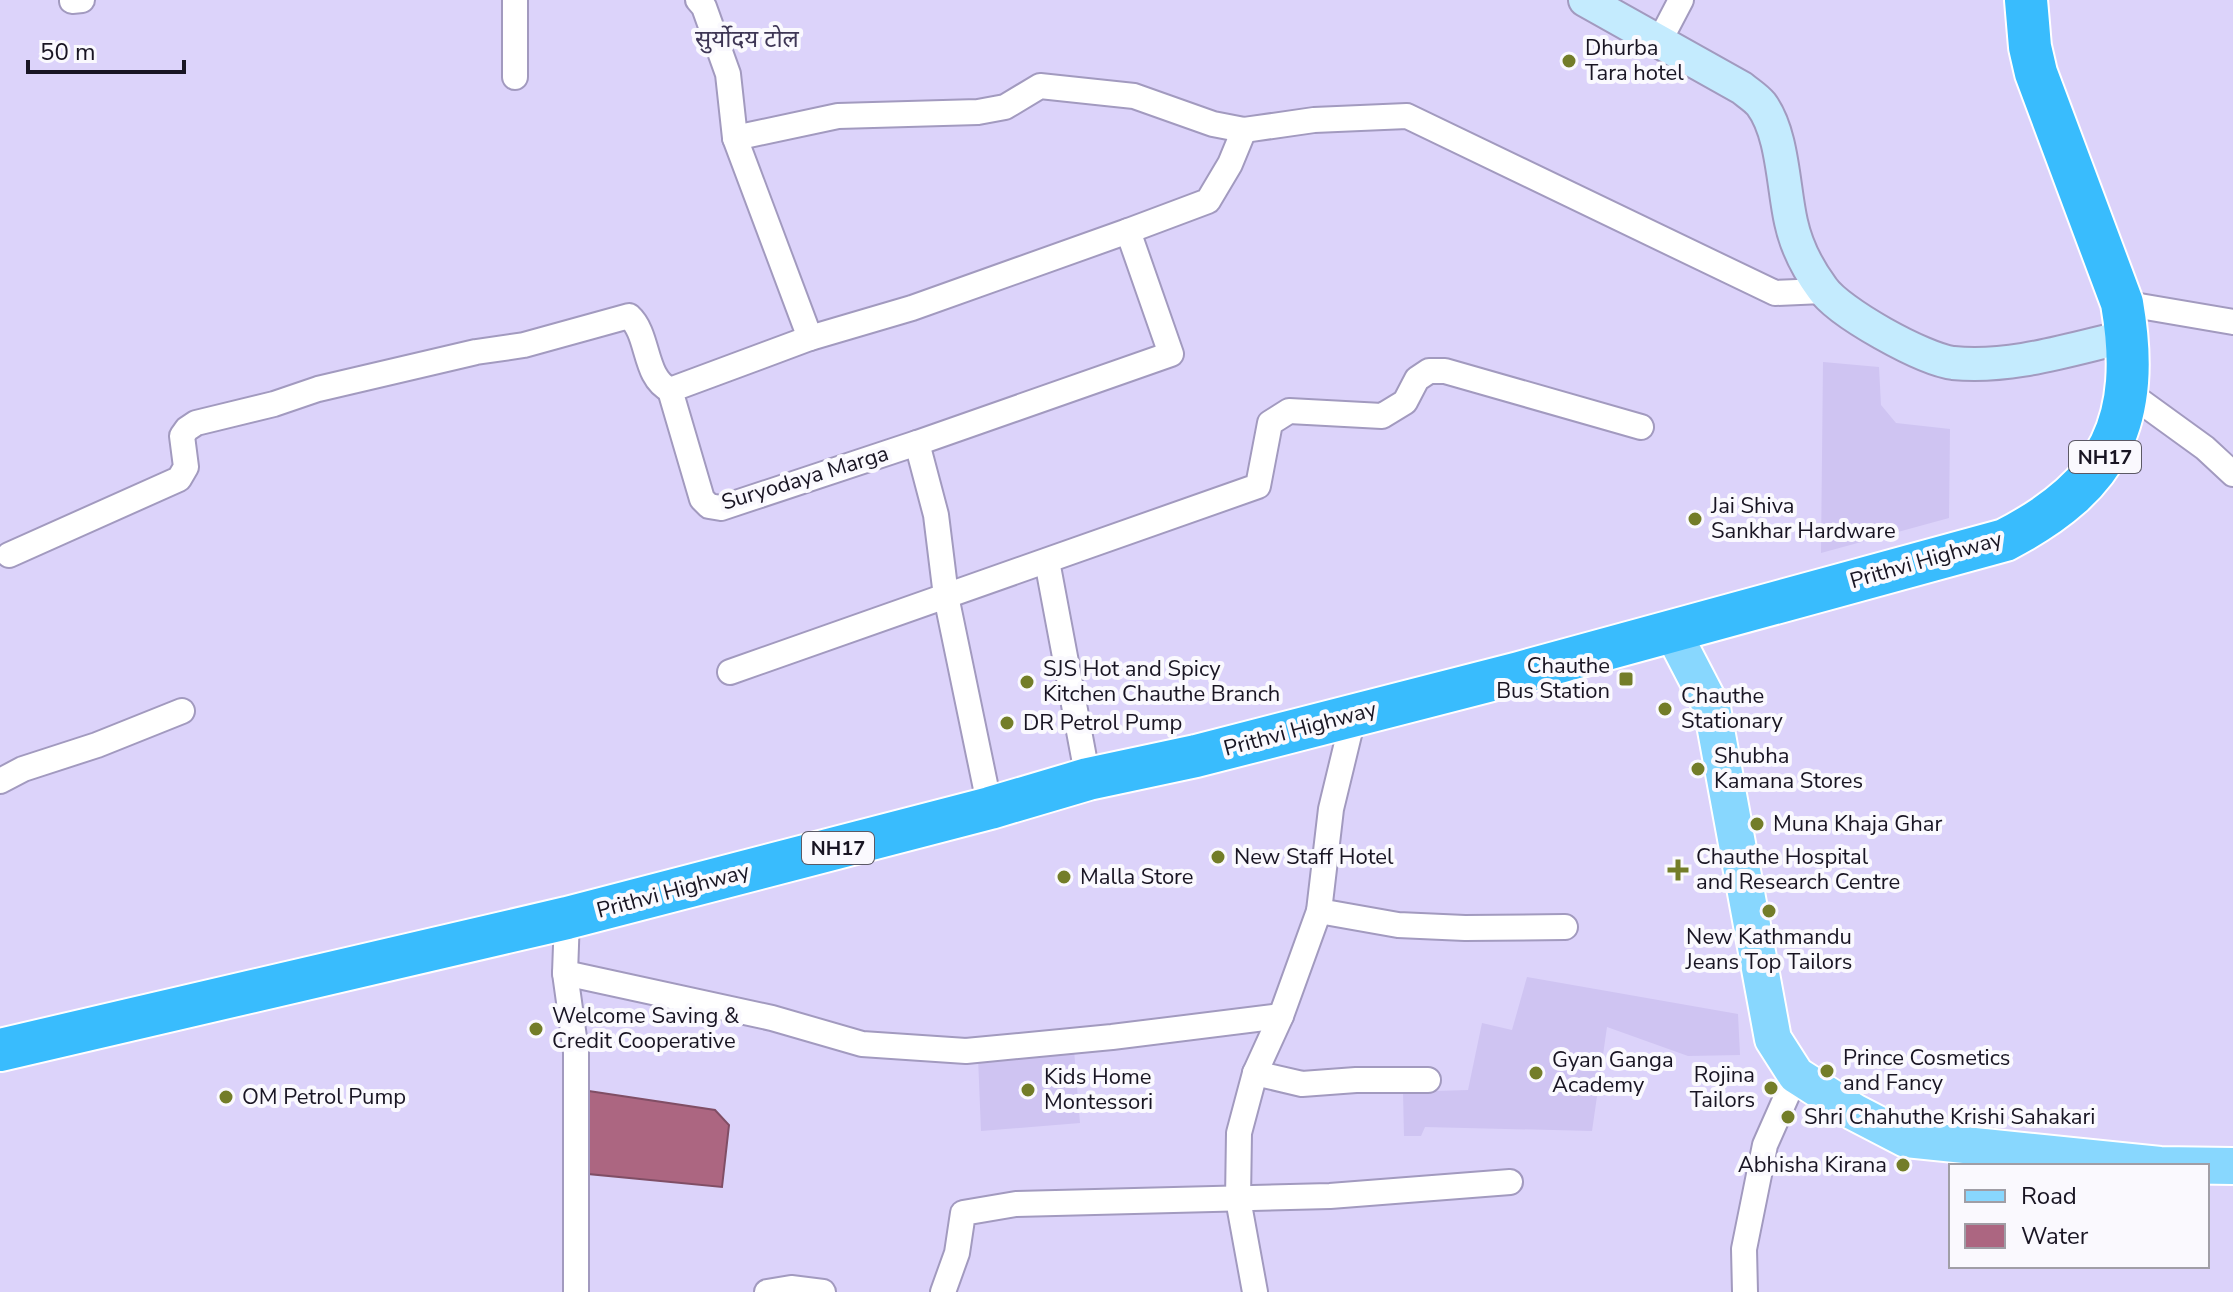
<svg xmlns="http://www.w3.org/2000/svg" width="2233" height="1292" viewBox="0 0 2233 1292" font-family="'Nunito Sans','Noto Sans Devanagari',sans-serif">
<style>
.built{fill:#cfc4f2}
.water{fill:#ac6681;stroke:#804e65;stroke-width:2}
.lines{fill:none;stroke-linecap:round;stroke-linejoin:round}
.street-casing{stroke:#a29abf;stroke-width:28}
.secondary-casing{stroke:#a29abf;stroke-width:36}
.primary-casing{stroke:#fff;stroke-width:40}
.highway-casing{stroke:#fff;stroke-width:46}
.street{stroke:#fff;stroke-width:24}
.secondary{stroke:#c4ebfe;stroke-width:32}
.primary{stroke:#88d7fe;stroke-width:36}
.highway{stroke:#39bcfd;stroke-width:42}
.poi-dot{fill:#737d29;stroke:#faf9fe;stroke-width:3}
.labels{text-anchor:middle;dominant-baseline:central;stroke-width:8;stroke-linejoin:round;paint-order:stroke}
.shield{fill:#faf9fe;stroke:#5c5965;stroke-width:2}
.shield-label{font-size:20px;font-weight:bold;fill:#191523}
.poi-label{font-size:22px;fill:#191523;stroke:#faf9fe;text-anchor:start}
.street-label{font-size:22px;fill:#191523;stroke:#faf9fe}
.neighbourhood-label{font-size:24px;fill:#3e3655;stroke:#faf9fe}
</style>
<rect width="100%" height="100%" fill="#dcd3fa"/>
<g class="built">
<polygon points="1823,362 1879,367 1881,405 1896,423 1950,429 1949,518 1821,553"/>
<polygon points="1527,977 1738,1014 1740,1055 1688,1056 1607,1027 1592,1131 1425,1127 1421,1136 1404,1136 1403,1092 1468,1090 1482,1023 1512,1030"/>
<polygon points="1074,1050 1080,1123 981,1131 978,1057"/>
</g>
<polygon class="water" points="582,1090 715,1110 729,1125 722,1187 578,1173"/>
<g class="lines">
<g class="street-casing">
<g id="street">
<polyline points="515,0 515,77"/>
<polyline points="698,0 704,7 728,74 735,138 810,338 670,390 702,499 709,506 721,508 917,443 936,515 946,596 990,808"/>
<polyline points="72,1 82,0"/>
<polyline points="1659,42 1681,0"/>
<polyline points="735,138 838,116 978,112 1005,107 1040,86 1134,96 1213,124 1244,130"/>
<polyline points="1128,231 1208,201 1230,164 1244,130 1314,120 1407,116 1775,293 1823,291"/>
<polyline points="2122,303 2233,322"/>
<polyline points="810,338 912,308 1128,231 1171,354 917,443"/>
<polyline points="2125,390 2205,448 2233,474"/>
<path d="M9,555L179,479L186,467L182,436L187,429L196,423L274,404L318,389L476,352L524,345L629,316C650,335 643,377 670,390"/>
<polyline points="1047,561 1088,779"/>
<polyline points="730,672 1258,486 1270,423 1289,411 1382,416 1405,402 1417,379 1429,371 1445,371 1641,427"/>
<polyline points="0,781 23,769 97,745 182,711"/>
<polyline points="1319,911 1398,925 1465,928 1565,927"/>
<polyline points="567,918 565,973 576,1052 576,1292"/>
<polyline points="565,973 772,1018 862,1044 966,1051 1112,1037 1281,1016"/>
<polyline points="1255,1073 1302,1084 1356,1080 1428,1080"/>
<polyline points="767,1292 791,1288 823,1292"/>
<polyline points="943,1292 957,1253 963,1213 1016,1204 1330,1196 1510,1182"/>
<polyline points="1255,1292 1238,1199 1239,1133 1255,1073 1281,1016 1319,911 1331,809 1354,714"/>
<polyline points="1745,1292 1744,1249 1765,1145 1796,1075"/>
</g>
</g>
<g class="secondary-casing">
<path id="secondary" d="M1585,0L1742,88C1748,93 1756,98 1761,104C1783,133 1783,187 1791,222C1796,245 1808,269 1822,288C1839,313 1923,359 1953,363C2011,369 2071,349 2128,336"/>
</g>
<g class="primary-casing">
<polyline id="primary" points="1672,631 1712,708 1773,1039 1796,1075 1854,1112 1906,1139 2160,1165 2233,1166"/>
</g>
<g class="highway-casing">
<path id="highway" d="M0,1050L567,918L990,808L1088,779L1196,756L1519,673L2005,540C2111,485 2142,420 2122,303L2036,73L2030,47L2026,0"/>
</g>
<use href="#street" class="street"/>
<use href="#secondary" class="secondary"/>
<use href="#primary" class="primary"/>
<use href="#highway" class="highway"/>
</g>
<g class="poi-dot">
<circle cx="1569" cy="61" r="8"/>
<circle cx="1695" cy="519" r="8"/>
<rect x="1618" y="671" width="16" height="16" rx="4"/>
<circle cx="1027" cy="682" r="8"/>
<circle cx="1665" cy="709" r="8"/>
<circle cx="1007" cy="723" r="8"/>
<circle cx="1698" cy="769" r="8"/>
<circle cx="1757" cy="824" r="8"/>
<circle cx="1218" cy="857" r="8"/>
<path d="M1674 858h8v8h8v8h-8v8h-8v-8h-8v-8h8z"/>
<circle cx="1064" cy="877" r="8"/>
<circle cx="1769" cy="911" r="8"/>
<circle cx="536" cy="1029" r="8"/>
<circle cx="1827" cy="1071" r="8"/>
<circle cx="1536" cy="1073" r="8"/>
<circle cx="1771" cy="1088" r="8"/>
<circle cx="1028" cy="1090" r="8"/>
<circle cx="226" cy="1097" r="8"/>
<circle cx="1788" cy="1117" r="8"/>
<circle cx="1903" cy="1165" r="8"/>
</g>
<g class="labels">
<g class="shield">
<rect x="2069" y="441" width="72" height="32" rx="6"/>
<rect x="802" y="832" width="72" height="32" rx="6"/>
</g>
<g class="shield-label">
<text x="2105" y="457">NH17</text>
<text x="838" y="848">NH17</text>
</g>
<g class="poi-label">
<text x="1585" y="48">Dhurba<tspan x="1585" dy="25">Tara hotel</tspan></text>
<text x="1711" y="506">Jai Shiva<tspan x="1711" dy="25">Sankhar Hardware</tspan></text>
<text x="1610" y="666" text-anchor="end">Chauthe<tspan x="1610" dy="25">Bus Station</tspan></text>
<text x="1043" y="669">SJS Hot and Spicy<tspan x="1043" dy="25">Kitchen Chauthe Branch</tspan></text>
<text x="1681" y="696">Chauthe<tspan x="1681" dy="25">Stationary</tspan></text>
<text x="1023" y="723">DR Petrol Pump</text>
<text x="1714" y="756">Shubha<tspan x="1714" dy="25">Kamana Stores</tspan></text>
<text x="1773" y="824">Muna Khaja Ghar</text>
<text x="1234" y="857">New Staff Hotel</text>
<text x="1696" y="857">Chauthe Hospital<tspan x="1696" dy="25">and Research Centre</tspan></text>
<text x="1080" y="877">Malla Store</text>
<text x="1769" y="937" text-anchor="middle">New Kathmandu<tspan x="1769" dy="25">Jeans Top Tailors</tspan></text>
<text x="552" y="1016">Welcome Saving &amp;<tspan x="552" dy="25">Credit Cooperative</tspan></text>
<text x="1843" y="1058">Prince Cosmetics<tspan x="1843" dy="25">and Fancy</tspan></text>
<text x="1552" y="1060">Gyan Ganga<tspan x="1552" dy="25">Academy</tspan></text>
<text x="1755" y="1075" text-anchor="end">Rojina<tspan x="1755" dy="25">Tailors</tspan></text>
<text x="1044" y="1077">Kids Home<tspan x="1044" dy="25">Montessori</tspan></text>
<text x="242" y="1097">OM Petrol Pump</text>
<text x="1804" y="1117">Shri Chahuthe Krishi Sahakari</text>
<text x="1887" y="1165" text-anchor="end">Abhisha Kirana</text>
</g>
<g class="street-label">
<text transform="translate(805 478) rotate(-17)">Suryodaya Marga</text>
<text transform="translate(1926 560) rotate(-16)">Prithvi Highway</text>
<text transform="translate(1300 729) rotate(-15)">Prithvi Highway</text>
<text transform="translate(673 891) rotate(-15)">Prithvi Highway</text>
</g>
<g class="neighbourhood-label">
<text x="747" y="39">सुर्योदय टोल</text>
</g>
</g>
<rect x="1949" y="1164" width="260" height="104" fill="#faf9fe" stroke="#a09ea6" stroke-width="2"/>
<rect x="1965" y="1190" width="40" height="12" fill="#88d7fe" stroke="#a09ea6" stroke-width="2"/>
<text x="2021" y="1204" font-size="24" fill="#191523">Road</text>
<rect x="1965" y="1224" width="40" height="24" fill="#ac6681" stroke="#a09ea6" stroke-width="2"/>
<text x="2021" y="1244" font-size="24" fill="#191523">Water</text>
<path d="M28 60v12h156v-12" fill="none" stroke="#191523" stroke-width="4"/>
<text x="40" y="60" font-size="24" fill="#191523" stroke="#faf9fe" stroke-width="6" paint-order="stroke">50 m</text>
</svg>
